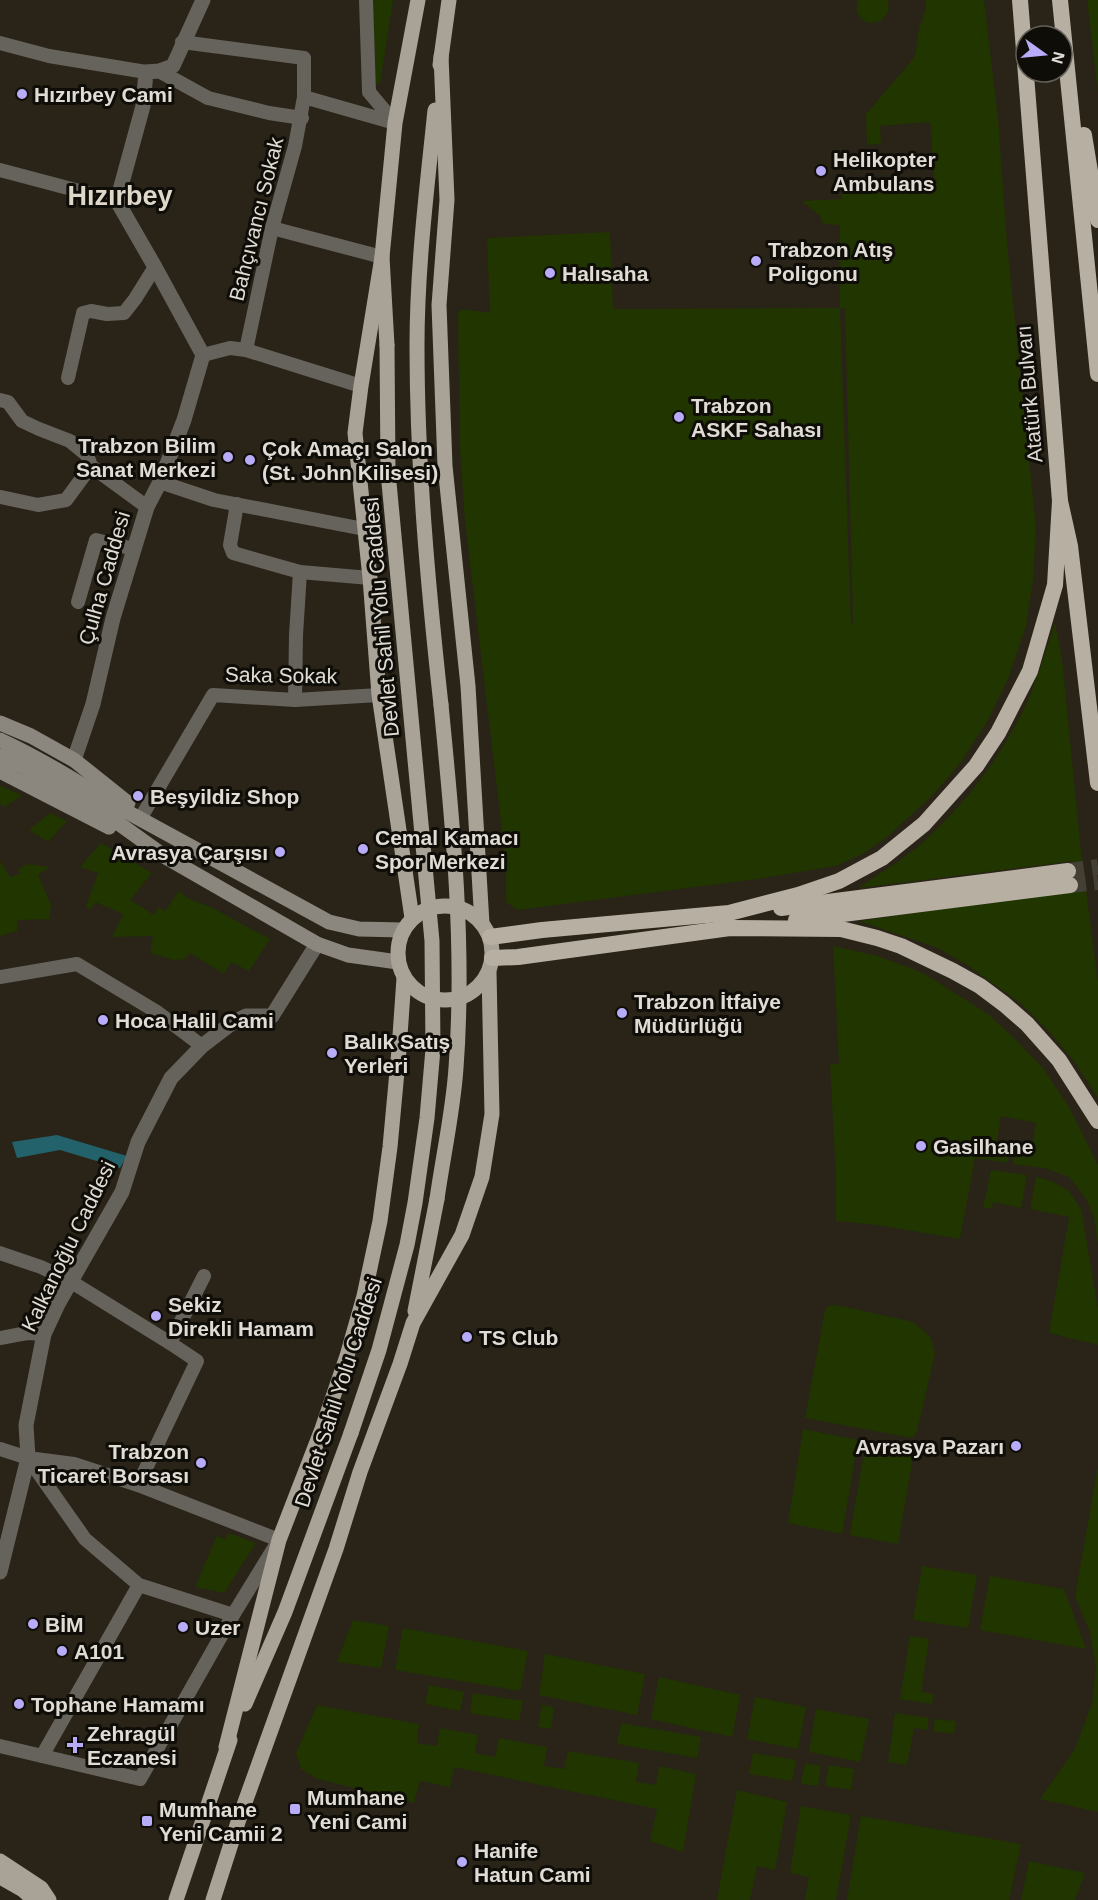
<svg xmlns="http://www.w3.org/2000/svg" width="1098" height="1900" viewBox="0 0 1098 1900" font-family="Arial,sans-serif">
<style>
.green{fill:#213500;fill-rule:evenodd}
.water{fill:#23626a}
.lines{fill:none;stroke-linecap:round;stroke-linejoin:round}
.trunk-tunnel{stroke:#443f34;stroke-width:16;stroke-dasharray:16 8;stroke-linecap:butt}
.minor{stroke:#66635d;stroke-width:14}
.tertiary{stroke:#66635d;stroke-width:15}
.secondary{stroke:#8c877e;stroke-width:15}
.primary{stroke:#a9a297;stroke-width:15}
.trunk{stroke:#b6afa2;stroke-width:16}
.primary-bridge{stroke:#a9a297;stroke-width:15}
.poi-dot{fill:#b8abf7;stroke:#0f0d08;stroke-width:2}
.labels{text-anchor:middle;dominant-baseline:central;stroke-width:6;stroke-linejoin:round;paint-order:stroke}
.poi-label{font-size:21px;font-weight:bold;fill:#e0dcd5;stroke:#0f0d08;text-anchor:start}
.street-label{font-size:21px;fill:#e0dcd5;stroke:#0f0d08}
.district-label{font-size:27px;font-weight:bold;fill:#dfd7c9;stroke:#0f0d08}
</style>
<rect width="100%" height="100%" fill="#292318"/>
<g class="green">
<polygon points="372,0 393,0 380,84 376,83"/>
<path d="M858,0H888L889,11L881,21L868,23C858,18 854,10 858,0Z"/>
<path d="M926,0H984L998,118L1007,243L1036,527L1033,579L1026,626L1008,679L988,720L961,762L933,795L886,838L863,854L836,866L758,879L517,910L506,902V864L465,521L460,449L458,313L463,309L490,313L487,238L610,232L613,309L840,308V225L823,224L820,216L802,201L842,199V192L935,185L930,122L880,126L881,144L867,145L866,114L913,59C918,50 916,40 919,30C922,19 926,12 926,0ZM845,308L853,623L851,624L840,309Z"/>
<polygon points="1087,0 1098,0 1098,92"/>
<path d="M1055,623L1062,658L1081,852L1098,982V1098L1076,1064L1049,1031L1019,1002L967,965L938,948L859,921L1075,890L1073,861L859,888C879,873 903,860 922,843C964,805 999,760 1024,709C1037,682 1045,652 1055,623Z"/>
<polygon points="0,786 22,795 5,807 0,804"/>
<polygon points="50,813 67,821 48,842 29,830"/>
<polygon points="101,843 152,873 130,900 154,915 159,907 165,911 179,891 189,899 211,907 270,939 249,971 231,962 224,974 190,953 185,959 174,960 150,953 153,936 112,937 123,914 95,902 91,909 86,907 98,873 80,867"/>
<polygon points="0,861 10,877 20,874 18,869 27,864 50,867 38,875 51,905 49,919 17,920 17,931 0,936"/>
<polygon points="833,946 878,956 923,973 988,1014 1013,1037 1043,1068 1069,1107 1098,1165 1098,1245 1094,1218 1087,1200 1069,1177 1045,1168 1013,1164 1014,1155 1029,1157 1036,1123 1001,1116 995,1151 1009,1154 1008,1163 975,1158 960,1239 877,1225 836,1221 836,1176 830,1064 839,1064"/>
<polygon points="991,1170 1027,1175 1021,1208 993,1202 992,1209 983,1207"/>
<polygon points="1036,1177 1054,1182 1068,1190 1081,1209 1098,1308 1098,1345 1049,1333 1069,1217 1030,1209"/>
<polygon points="837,1305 913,1322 930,1336 935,1353 917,1432 912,1438 805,1418 825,1311 828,1306"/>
<polygon points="803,1429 858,1440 842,1534 788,1523"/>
<polygon points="866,1441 914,1451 898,1544 850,1535"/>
<polygon points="1098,1466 1098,1812 1040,1799 1075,1749 1092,1703 1096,1667 1090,1632 1075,1596"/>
<polygon points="229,1533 256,1543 224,1593 195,1587 217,1536 225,1539"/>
<polygon points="922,1566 977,1575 968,1628 913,1620"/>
<polygon points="990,1576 1064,1589 1086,1649 980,1630"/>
<polygon points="353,1620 389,1626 381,1668 337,1662"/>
<polygon points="403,1628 528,1651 520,1691 395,1670"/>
<polygon points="910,1636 929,1639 921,1692 934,1694 932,1704 900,1699"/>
<polygon points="545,1654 645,1674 637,1715 539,1695"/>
<polygon points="659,1677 740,1695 732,1737 651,1719"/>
<polygon points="429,1685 464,1692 460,1711 425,1704"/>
<polygon points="473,1693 523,1701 519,1721 470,1713"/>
<polygon points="755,1697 806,1707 798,1749 747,1739"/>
<polygon points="317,1705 419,1724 417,1743 437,1746 440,1728 478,1735 475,1753 495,1757 499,1738 547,1747 544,1766 564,1769 568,1751 639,1763 636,1782 656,1785 659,1766 696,1774 683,1852 650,1841 657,1809 454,1767 450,1787 420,1781 414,1803 318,1779 301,1769 296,1753"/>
<polygon points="542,1705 554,1707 551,1729 538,1727"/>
<polygon points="816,1709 869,1719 860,1762 809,1752"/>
<polygon points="895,1713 929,1718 927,1730 914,1728 907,1765 888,1762"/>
<polygon points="935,1719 956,1721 954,1734 933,1731"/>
<polygon points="621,1723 701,1737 697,1758 617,1744"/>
<polygon points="753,1753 796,1760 792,1781 749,1774"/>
<polygon points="805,1763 821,1766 818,1786 801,1784"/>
<polygon points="829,1765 854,1769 851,1790 825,1786"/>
<polygon points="737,1790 787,1802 775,1870 757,1866 750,1900 717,1900"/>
<polygon points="801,1806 851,1815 836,1900 805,1900 809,1877 790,1873"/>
<polygon points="861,1816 1021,1844 1009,1900 847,1900"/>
<polygon points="1029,1861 1085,1873 1075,1900 1021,1900"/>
</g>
<polygon class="water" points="57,1135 127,1156 120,1168 60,1150 17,1158 12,1142"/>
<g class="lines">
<g class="trunk-tunnel">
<polyline points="1068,871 1098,867"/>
<polyline points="1070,885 1098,882"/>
</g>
<g class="minor">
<polyline points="366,0 369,92 395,123"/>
<polyline points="182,42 304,58 304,97 395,123"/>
<polyline points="0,43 49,56 146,72"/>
<polyline points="159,71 208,98 269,113 302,118"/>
<polyline points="0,170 117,201"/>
<polyline points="272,228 382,257"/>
<polyline points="246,350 272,228 295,146 304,97"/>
<polyline points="203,355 230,348 246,350 361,386"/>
<polyline points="68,378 83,313 91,311 107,314 124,313 135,299 155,267"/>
<polyline points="0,400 8,402 22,421 39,429 70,441 87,455 91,466 147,507"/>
<polyline points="160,482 214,500 364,529"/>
<polyline points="1,497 38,505 66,500 91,466"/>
<polyline points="237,504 230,545 233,553 300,572 370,578"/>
<polyline points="78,602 96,540 134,549"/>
<polyline points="295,700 296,635 300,572"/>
<polyline points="143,814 213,695 295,700 379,695"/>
<polyline points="0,977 77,964 157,1012 202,1046"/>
<polyline points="0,1253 41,1267 70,1281 170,1343"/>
<polyline points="0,1338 27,1333 44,1334"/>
<polyline points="0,1449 28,1458 74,1464 138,1485 279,1540 233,1615 140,1779 0,1746"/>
<polyline points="28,1458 85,1539 139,1585 233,1615"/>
<polyline points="138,1485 197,1361 170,1343 204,1276"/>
<polyline points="42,1756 139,1585"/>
</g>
<g class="tertiary">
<polyline points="74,760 93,704 113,618 147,507 160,482 184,420 203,355 155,267 117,201 143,106 146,72 159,71 173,66 203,0"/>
<polyline points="0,1572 28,1458 26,1425 44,1334 58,1304 122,1192 138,1142 171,1078 202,1046 232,1023 246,1016 272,1016 317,944"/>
</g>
<g class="secondary">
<polyline points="0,723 31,736 74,760 128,803"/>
<path d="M0,740C39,758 75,780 111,803L329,922L359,929L403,930"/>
<polyline points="0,756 23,766 107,815 164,856 317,944 348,955 398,962"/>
<polyline points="0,771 109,827"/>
</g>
<g class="primary">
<polyline points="441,56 447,200 439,305 445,466 468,686 482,924"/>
<polyline points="440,65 449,0"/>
<path d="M435,110C427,188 417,267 417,346C417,466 428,586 441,705"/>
<polyline points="382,257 361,386 355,433 370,578 379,695 412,918"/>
<polyline points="387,345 382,257 395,123 418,0"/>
<circle cx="445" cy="953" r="47"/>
<polyline points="415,1311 437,1199"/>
<polyline points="245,1704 285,1612 351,1433"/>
<polyline points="226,1747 279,1540 322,1429 347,1356 364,1296 380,1221 390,1147 399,1050 404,978"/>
<polyline points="0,1861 41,1888 49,1900"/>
<polyline points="0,1877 23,1890 34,1900"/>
<polyline points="176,1900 230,1740"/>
<polyline points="213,1900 239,1819 336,1549 360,1472 400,1364 413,1323 462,1235 482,1177 492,1114 489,972"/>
</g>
<g class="trunk">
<polyline points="1020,0 1060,501 1070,546 1098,783"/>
<polyline points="1060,0 1098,374"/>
<polyline points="1084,135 1098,220"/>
<polyline points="781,908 1068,871"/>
<polyline points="796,920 1070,885"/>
<polyline points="490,937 542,930 729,913 798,895 839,881 882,858 924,824 976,766 998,733 1030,671 1055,585 1060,501"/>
<polyline points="492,958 518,957 730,928 841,929 877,938 901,946 953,971 980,986 1004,1004 1027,1024 1059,1060 1098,1121"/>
</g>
<g class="primary-bridge">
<path d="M437,1199C443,1156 453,1112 456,1068C465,947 453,826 441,705"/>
<polyline points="351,1433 379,1350 407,1245 415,1203 427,1118 433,1049 432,941 388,472 387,345"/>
</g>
</g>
<g class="poi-dot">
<circle cx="22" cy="94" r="6"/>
<circle cx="821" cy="171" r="6"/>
<circle cx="756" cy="261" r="6"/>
<circle cx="550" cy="273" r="6"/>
<circle cx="679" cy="417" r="6"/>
<circle cx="228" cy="457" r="6"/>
<circle cx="250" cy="460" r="6"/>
<circle cx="138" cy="796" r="6"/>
<circle cx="363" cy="849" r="6"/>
<circle cx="280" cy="852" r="6"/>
<circle cx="622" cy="1013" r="6"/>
<circle cx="103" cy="1020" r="6"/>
<circle cx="332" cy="1053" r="6"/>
<circle cx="921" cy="1146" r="6"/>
<circle cx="156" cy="1316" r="6"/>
<circle cx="467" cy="1337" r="6"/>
<circle cx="1016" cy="1446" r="6"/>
<circle cx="201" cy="1463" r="6"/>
<circle cx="33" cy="1624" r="6"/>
<circle cx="183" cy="1627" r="6"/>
<circle cx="62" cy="1651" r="6"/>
<circle cx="19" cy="1704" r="6"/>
<path d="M72 1736h6v6h6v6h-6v6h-6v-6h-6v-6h6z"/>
<rect x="289" y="1803" width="12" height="12" rx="3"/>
<rect x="141" y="1815" width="12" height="12" rx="3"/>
<circle cx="462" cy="1862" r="6"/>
</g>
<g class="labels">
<g class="poi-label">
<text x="34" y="94">Hızırbey Cami</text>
<text x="833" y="159">Helikopter<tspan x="833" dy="24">Ambulans</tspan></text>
<text x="768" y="249">Trabzon Atış<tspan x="768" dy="24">Poligonu</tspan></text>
<text x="562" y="273">Halısaha</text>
<text x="691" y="405">Trabzon<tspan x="691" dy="24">ASKF Sahası</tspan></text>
<text x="216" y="445" text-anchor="end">Trabzon Bilim<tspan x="216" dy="24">Sanat Merkezi</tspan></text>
<text x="262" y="448">Çok Amaçı Salon<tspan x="262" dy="24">(St. John Kilisesi)</tspan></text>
<text x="150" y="796">Beşyildiz Shop</text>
<text x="375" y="837">Cemal Kamacı<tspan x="375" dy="24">Spor Merkezi</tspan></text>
<text x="268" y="852" text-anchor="end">Avrasya Çarşısı</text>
<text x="634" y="1001">Trabzon İtfaiye<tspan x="634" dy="24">Müdürlüğü</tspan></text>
<text x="115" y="1020">Hoca Halil Cami</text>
<text x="344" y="1041">Balık Satış<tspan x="344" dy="24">Yerleri</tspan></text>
<text x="933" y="1146">Gasilhane</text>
<text x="168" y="1304">Sekiz<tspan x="168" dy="24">Direkli Hamam</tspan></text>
<text x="479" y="1337">TS Club</text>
<text x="1004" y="1446" text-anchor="end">Avrasya Pazarı</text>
<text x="189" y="1451" text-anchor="end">Trabzon<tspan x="189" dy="24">Ticaret Borsası</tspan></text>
<text x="45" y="1624">BİM</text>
<text x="195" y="1627">Uzer</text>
<text x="74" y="1651">A101</text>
<text x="31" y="1704">Tophane Hamamı</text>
<text x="87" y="1733">Zehragül<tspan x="87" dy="24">Eczanesi</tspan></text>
<text x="307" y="1797">Mumhane<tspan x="307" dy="24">Yeni Cami</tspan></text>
<text x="159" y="1809">Mumhane<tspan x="159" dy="24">Yeni Camii 2</tspan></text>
<text x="474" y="1850">Hanife<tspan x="474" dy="24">Hatun Cami</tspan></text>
</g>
<g class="street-label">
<text transform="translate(256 219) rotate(-76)">Bahçıvancı Sokak</text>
<text transform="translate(1029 394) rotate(-95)">Atatürk Bulvarı</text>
<text transform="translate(104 578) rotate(-74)">Çulha Caddesi</text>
<text transform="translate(381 617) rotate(-95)">Devlet Sahil Yolu Caddesi</text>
<text transform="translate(281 675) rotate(1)">Saka Sokak</text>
<text transform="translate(68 1246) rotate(-64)">Kalkanoğlu Caddesi</text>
<text transform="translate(338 1392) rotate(-72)">Devlet Sahil Yolu Caddesi</text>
</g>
<g class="district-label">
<text x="120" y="196">Hızırbey</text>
</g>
</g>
<g transform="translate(1044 54) rotate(105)"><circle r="28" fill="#0f0d08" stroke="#63605a" stroke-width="1.5"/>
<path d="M0-4.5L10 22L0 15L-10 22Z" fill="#b8abf7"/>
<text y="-9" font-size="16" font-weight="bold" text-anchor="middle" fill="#e0dcd5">N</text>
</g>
</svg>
